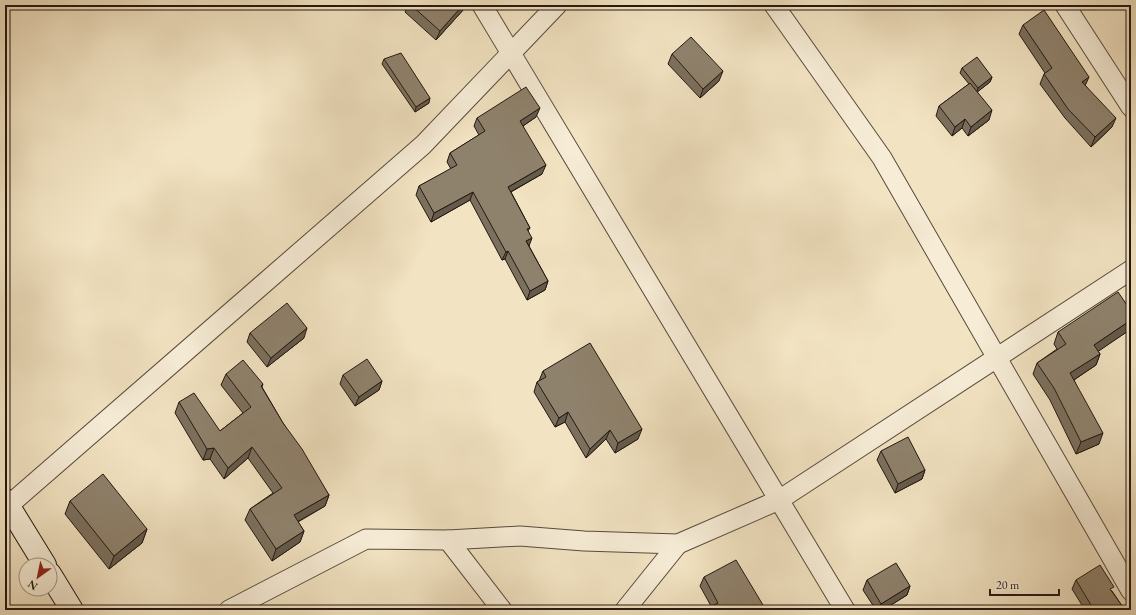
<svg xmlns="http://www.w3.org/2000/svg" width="1136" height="615" viewBox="0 0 1136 615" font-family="'EB Garamond',serif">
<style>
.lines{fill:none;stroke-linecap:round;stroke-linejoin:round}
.minor-casing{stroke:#574b3d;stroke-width:21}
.secondary-casing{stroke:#231811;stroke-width:24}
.minor{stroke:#f7edd7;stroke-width:19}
.secondary{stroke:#f7edd7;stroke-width:22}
.wall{fill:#7b705e;stroke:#231811}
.shaded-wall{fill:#645b4c;stroke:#231811}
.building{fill:#8f826d;stroke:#231811}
</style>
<rect width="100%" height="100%" fill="#f2e3c2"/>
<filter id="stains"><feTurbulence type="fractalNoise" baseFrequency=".005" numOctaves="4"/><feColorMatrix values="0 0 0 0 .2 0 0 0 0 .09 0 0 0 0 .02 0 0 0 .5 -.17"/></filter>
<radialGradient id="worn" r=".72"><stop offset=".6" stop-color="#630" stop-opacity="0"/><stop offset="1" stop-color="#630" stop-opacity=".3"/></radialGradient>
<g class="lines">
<g class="minor-casing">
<g id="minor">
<polyline points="482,5 845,610"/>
<polyline points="774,5 882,158 1131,591"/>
<polyline points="1065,5 1131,107"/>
<polyline points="8,506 423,145 557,5"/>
<polyline points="448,540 502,610"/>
<polyline points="229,610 366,539 448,540 520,536 584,541 678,544 779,500 1131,270"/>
<polyline points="625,610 678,544"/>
</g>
</g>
<g class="secondary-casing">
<g id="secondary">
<polyline points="5,500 45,565"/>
<polyline points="50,574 72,610"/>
</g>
</g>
<use href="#minor" class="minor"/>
<use href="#secondary" class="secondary"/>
</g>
<g class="wall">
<polygon points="408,5 465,5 464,9 436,40 405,12"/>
<polygon points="1023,25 1086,86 1112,127 1091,147 1065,118 1040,84 1044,74 1045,73 1019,34"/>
<polygon points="672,54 719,81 700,98 668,64"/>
<polygon points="384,59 429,103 415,112 382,64"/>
<polygon points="962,68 992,77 990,82 977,92 989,120 968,136 962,128 952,136 936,116 939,106 969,84 960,73"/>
<polygon points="536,117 523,126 542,174 511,192 530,228 528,231 529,246 548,281 545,290 527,300 505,259 502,260 470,200 431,222 416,195 419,186 451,169 447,162 450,153 479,135 474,126 477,118"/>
<polygon points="1131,311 1131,329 1098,351 1100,354 1096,365 1074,380 1099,444 1076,454 1050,400 1033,374 1037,363 1057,349 1054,344 1058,332"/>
<polygon points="250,333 304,338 267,367 247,342"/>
<polygon points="543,371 638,439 615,453 606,439 586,458 565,422 555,427 534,392 537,382 539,381"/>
<polygon points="226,374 263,384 262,387 283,423 329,495 325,506 298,522 304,531 300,542 272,561 245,520 250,509 273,493 248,458 224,479 210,459 203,460 175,413 179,402 220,431 243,413 221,385"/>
<polygon points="343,375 382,381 379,390 355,406 340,384"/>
<polygon points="881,451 925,470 922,479 895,493 877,460"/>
<polygon points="70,501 147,529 142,543 109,569 65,514"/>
<polygon points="704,577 761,609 711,606 700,586"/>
<polygon points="867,580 910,586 907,595 883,610 876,610 863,590"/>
<polygon points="1076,580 1112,591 1125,610 1085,610 1072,589"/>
</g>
<g class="shaded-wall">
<polygon points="463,5 465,5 464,9 436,40 440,31"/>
<polygon points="723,71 719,81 700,98 703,89"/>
<polygon points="992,77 990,82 976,93 978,88"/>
<polygon points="1089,77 1085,86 1082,82"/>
<polygon points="430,98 429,103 415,112 416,107"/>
<polygon points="540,108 536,117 517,130 520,121"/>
<polygon points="992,110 989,120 968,136 971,127"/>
<polygon points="1116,118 1112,127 1091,147 1095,137"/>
<polygon points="965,119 962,128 952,136 955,127"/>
<polygon points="546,165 542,174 505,195 508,187"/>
<polygon points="473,192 470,200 431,222 434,213"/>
<polygon points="532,238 529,246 526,241"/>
<polygon points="508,251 505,259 502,260 506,252"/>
<polygon points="548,281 545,290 527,300 530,291"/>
<polygon points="1131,320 1131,329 1090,357 1094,345"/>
<polygon points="307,328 304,338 267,367 271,358"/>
<polygon points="1100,354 1096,365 1066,385 1070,373"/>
<polygon points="382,381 379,390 355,406 359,397"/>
<polygon points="568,412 565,422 555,427 559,418"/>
<polygon points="642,429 638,439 615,453 618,443"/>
<polygon points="610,430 606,439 586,458 590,449"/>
<polygon points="1103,433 1099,444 1076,454 1081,442"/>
<polygon points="252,447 248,458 224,479 228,468"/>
<polygon points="214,448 210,459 203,460 207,449"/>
<polygon points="925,470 922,479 895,493 898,484"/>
<polygon points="329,495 325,506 290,526 294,515"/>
<polygon points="147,529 142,543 109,569 114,556"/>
<polygon points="304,531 300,542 272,561 276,549"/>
<polygon points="910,586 907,595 883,610 879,610 881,604"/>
</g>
<g class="building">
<polygon points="411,5 463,5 440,31"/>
<polygon points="1044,10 1089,77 1082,82 1116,118 1095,137 1068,109 1044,74 1052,68 1023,25"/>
<polygon points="691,37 723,71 703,89 672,54"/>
<polygon points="401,53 430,98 416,107 384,59"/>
<polygon points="977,57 992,77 978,88 962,68"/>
<polygon points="970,83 992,110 971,127 965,119 955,127 939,106"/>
<polygon points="526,87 540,108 520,121 546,165 508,187 530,228 527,229 532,238 526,241 548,281 530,291 508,251 506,252 473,192 434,213 419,186 457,165 450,153 485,131 477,118"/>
<polygon points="1118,292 1131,311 1131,320 1094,345 1100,354 1070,373 1103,433 1081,442 1054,388 1037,363 1066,344 1058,332"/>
<polygon points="287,303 307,328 271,358 250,333"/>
<polygon points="590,343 642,429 618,443 610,430 590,449 568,412 559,418 537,382 546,377 543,371"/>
<polygon points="367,359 382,381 359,397 343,375"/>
<polygon points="243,360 263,384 261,386 283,423 302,449 329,495 294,515 304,531 276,549 250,509 282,488 252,447 228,468 214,448 207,449 179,402 194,393 220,431 251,407 226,374"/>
<polygon points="908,437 925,470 898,484 881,451"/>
<polygon points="103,474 147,529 114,556 70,501"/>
<polygon points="736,560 763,605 760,606 762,610 703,610 718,603 704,577"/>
<polygon points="896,563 910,586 881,604 867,580"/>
<polygon points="1100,565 1114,587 1110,589 1125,610 1094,610 1076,580"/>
</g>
<rect width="1136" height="615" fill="none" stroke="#f2e3c2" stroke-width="20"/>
<rect x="6" y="6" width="1124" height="603" fill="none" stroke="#231811" stroke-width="2"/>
<rect x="10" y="10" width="1116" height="595" fill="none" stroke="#231811"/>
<g transform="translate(38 577) rotate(213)"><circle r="19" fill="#f7edd7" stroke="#a29888"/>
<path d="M0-3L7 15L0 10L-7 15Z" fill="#8f2418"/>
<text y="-6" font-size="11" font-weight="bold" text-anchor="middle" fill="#231811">N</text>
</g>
<path d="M990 589v6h69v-6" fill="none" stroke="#231811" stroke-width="2"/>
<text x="996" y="589" font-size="12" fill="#231811" stroke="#f7edd7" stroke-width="3" paint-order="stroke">20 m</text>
<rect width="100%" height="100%" filter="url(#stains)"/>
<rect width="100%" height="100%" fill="url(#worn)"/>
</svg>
